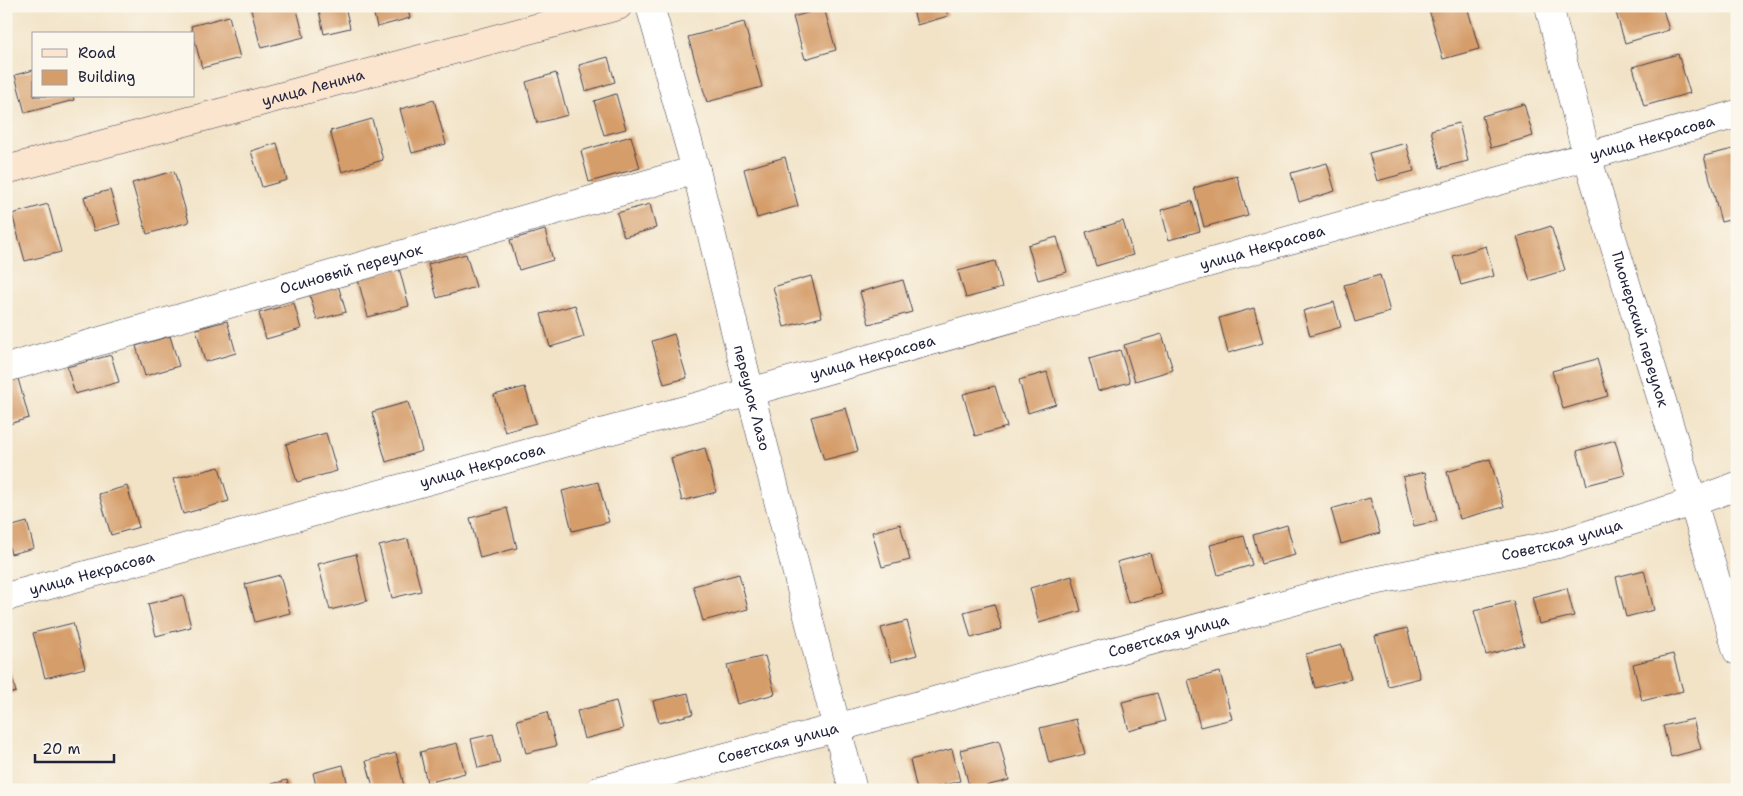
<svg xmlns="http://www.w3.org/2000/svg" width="1743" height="796" viewBox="0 0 1743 796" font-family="'Shantell Sans',sans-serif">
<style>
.building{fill:#d59d6a}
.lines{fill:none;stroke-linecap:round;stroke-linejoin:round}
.minor-casing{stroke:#413f50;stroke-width:29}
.secondary-casing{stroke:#413f50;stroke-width:29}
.minor{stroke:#fff;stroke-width:28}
.secondary{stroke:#fbe5cf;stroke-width:28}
.labels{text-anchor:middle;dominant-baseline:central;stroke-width:4;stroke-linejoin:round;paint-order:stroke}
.street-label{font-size:15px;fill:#22223b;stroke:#fbf7ec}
</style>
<rect width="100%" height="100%" fill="#fbf7ec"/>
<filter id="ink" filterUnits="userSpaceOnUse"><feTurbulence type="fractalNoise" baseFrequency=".02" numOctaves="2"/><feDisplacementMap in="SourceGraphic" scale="10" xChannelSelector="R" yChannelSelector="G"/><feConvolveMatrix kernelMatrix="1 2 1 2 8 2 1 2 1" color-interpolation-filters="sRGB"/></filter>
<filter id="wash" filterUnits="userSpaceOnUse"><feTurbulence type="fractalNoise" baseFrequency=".0096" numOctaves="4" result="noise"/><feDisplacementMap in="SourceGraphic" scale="20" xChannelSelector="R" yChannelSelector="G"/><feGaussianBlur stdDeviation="1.12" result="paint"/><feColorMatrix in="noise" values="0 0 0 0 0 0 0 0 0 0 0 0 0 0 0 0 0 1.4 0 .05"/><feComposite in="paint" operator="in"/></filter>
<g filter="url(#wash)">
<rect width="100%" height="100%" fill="#f2e3c7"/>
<g id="blocks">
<g class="building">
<polygon points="250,6 296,6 304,37 261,48"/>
<polygon points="318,6 345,6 350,28 324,34"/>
<polygon points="372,6 407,6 410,18 377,27"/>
<polygon points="912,6 945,6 948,16 917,25"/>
<polygon points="1428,6 1467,6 1479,49 1443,59"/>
<polygon points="1614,6 1662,6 1669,30 1625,43"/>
<polygon points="824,8 836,50 805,59 793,17"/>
<polygon points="229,16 240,58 202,68 191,26"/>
<polygon points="744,22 762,87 707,102 688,37"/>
<polygon points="1678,54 1690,93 1644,106 1633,67"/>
<polygon points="608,57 615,82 586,91 579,65"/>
<polygon points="34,70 34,96 73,96 74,100 25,113 15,75"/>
<polygon points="556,73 568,115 537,123 526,82"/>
<polygon points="616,94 626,129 604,135 594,101"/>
<polygon points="434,100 446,144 412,153 400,109"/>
<polygon points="1524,104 1533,136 1491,148 1482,116"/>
<polygon points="372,119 383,160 342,172 330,131"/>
<polygon points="1459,123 1468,161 1440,168 1431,130"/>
<polygon points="631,136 640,168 589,182 581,151"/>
<polygon points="277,143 287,180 262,187 251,151"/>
<polygon points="1406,143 1414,171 1377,181 1369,153"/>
<polygon points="1737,148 1737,218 1721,222 1704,156"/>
<polygon points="785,157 798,206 757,218 744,169"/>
<polygon points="1327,163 1335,191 1299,202 1291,173"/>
<polygon points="174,171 189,222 147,234 132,183"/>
<polygon points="1237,176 1248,215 1204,227 1194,188"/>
<polygon points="110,190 120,224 94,231 84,197"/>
<polygon points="1192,201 1200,231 1169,240 1161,210"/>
<polygon points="48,204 61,252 25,261 12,214"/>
<polygon points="650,204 656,228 624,237 617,213"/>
<polygon points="1123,221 1133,255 1096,266 1086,232"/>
<polygon points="1551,226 1565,270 1530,281 1517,237"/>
<polygon points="545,230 553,260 519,270 510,240"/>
<polygon points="1057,237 1067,272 1038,280 1028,245"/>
<polygon points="1486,246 1494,276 1461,285 1453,256"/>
<polygon points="466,254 476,287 437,298 428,264"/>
<polygon points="995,261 1002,288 966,298 958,271"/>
<polygon points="399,268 409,306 368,317 358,280"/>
<polygon points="1380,275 1390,312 1355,322 1344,285"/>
<polygon points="811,276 822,317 784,327 773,287"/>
<polygon points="903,280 912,312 869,324 860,292"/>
<polygon points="338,285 346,312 317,320 309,293"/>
<polygon points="1334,302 1341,327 1310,336 1303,311"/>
<polygon points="294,303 301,329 266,339 259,313"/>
<polygon points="575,305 584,337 550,347 541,314"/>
<polygon points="1254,308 1263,343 1228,353 1219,318"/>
<polygon points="227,321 236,353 205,362 196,329"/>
<polygon points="674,334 687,378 664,384 652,341"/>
<polygon points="1162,334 1173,370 1135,381 1124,345"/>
<polygon points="170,336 179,366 145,376 136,346"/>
<polygon points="1120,350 1130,382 1098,391 1089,359"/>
<polygon points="111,355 119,382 75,394 67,367"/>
<polygon points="1597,359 1608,396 1563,409 1552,371"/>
<polygon points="1047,372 1056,404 1028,413 1019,380"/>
<polygon points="17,375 29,418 6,425 6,378"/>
<polygon points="995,386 1007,427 975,436 963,394"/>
<polygon points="525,387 536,423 505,432 494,395"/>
<polygon points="408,402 422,451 386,462 372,412"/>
<polygon points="846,408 858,451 824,460 811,417"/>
<polygon points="326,433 337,471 297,482 286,444"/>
<polygon points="1615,440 1625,475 1587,485 1577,451"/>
<polygon points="705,448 716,492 682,501 671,458"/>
<polygon points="1490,459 1504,507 1460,519 1447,472"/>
<polygon points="219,467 229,501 183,514 173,479"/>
<polygon points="1425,472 1437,521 1414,526 1403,477"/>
<polygon points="598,482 609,522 572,531 562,491"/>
<polygon points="127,486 139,527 111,535 99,494"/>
<polygon points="1370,498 1380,533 1341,544 1331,509"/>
<polygon points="507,508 517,548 480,558 470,518"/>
<polygon points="27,522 34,548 11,554 6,537 6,528"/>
<polygon points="900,524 910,560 882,567 872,532"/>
<polygon points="1287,525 1295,555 1261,564 1253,535"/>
<polygon points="1244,536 1252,565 1218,575 1210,545"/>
<polygon points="408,539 421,591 392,598 379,546"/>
<polygon points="1150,553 1162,594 1128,603 1117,562"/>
<polygon points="356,554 367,601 330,610 318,564"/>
<polygon points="1644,570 1654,610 1626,617 1616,577"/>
<polygon points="739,574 748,609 703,621 693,586"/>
<polygon points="280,575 290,613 255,622 245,584"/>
<polygon points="1072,576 1081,611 1039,623 1030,588"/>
<polygon points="1567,588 1574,616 1539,624 1532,597"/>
<polygon points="183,595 191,627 156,636 148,604"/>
<polygon points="1513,601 1524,645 1486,655 1474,611"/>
<polygon points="994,604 1002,629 971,638 964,612"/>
<polygon points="907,621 917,655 891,662 881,628"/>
<polygon points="73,623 85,668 45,678 33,633"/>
<polygon points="1407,628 1420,678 1388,686 1375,636"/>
<polygon points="1342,645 1351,679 1315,688 1306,654"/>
<polygon points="1673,654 1683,691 1642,701 1633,664"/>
<polygon points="6,656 16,692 6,695"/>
<polygon points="765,656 775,694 737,704 727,665"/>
<polygon points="1220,672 1232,719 1200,727 1188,680"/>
<polygon points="688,693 693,714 659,723 653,701"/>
<polygon points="1157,693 1165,721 1129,731 1122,702"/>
<polygon points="616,701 623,729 584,739 577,711"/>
<polygon points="547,712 556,746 526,753 517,720"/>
<polygon points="1076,719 1085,754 1049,763 1040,728"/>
<polygon points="1693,719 1701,749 1671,757 1663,726"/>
<polygon points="493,734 500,763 478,768 471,739"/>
<polygon points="999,740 1009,780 970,790 960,750"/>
<polygon points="457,743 465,773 427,783 420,752"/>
<polygon points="952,749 960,781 924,790 917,790 910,760"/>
<polygon points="396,753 405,790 374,790 366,761"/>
<polygon points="343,765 349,790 317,790 313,773"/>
<polygon points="287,780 290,790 253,790 253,789"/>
</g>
</g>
</g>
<g filter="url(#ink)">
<use href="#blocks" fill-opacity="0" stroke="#413f50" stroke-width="1"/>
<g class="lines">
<g class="minor-casing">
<g id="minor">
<path id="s1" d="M650,6L696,170L750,392L853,790"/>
<path id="s2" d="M1549,6L1587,156L1693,502L1737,651"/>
<path id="s3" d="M6,368L696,170"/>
<path id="s4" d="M6,597L750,392L1737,114"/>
<path id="s5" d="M600,790L836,728L1349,586L1558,544L1693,502L1737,486"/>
</g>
</g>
<g class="secondary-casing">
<g id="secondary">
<path id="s6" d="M6,170L618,6"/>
</g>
</g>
<use href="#minor" class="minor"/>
<use href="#secondary" class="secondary"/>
</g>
</g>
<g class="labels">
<g class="street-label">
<text stroke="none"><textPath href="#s6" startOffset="318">улица Ленина</textPath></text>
<text stroke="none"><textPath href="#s4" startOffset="1709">улица Некрасова</textPath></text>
<text stroke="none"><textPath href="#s4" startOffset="1304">улица Некрасова</textPath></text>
<text stroke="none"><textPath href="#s3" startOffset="359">Осиновый переулок</textPath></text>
<text stroke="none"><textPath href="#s2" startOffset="336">Пионерский переулок</textPath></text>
<text stroke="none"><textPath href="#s4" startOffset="899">улица Некрасова</textPath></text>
<text stroke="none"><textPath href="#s1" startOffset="405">переулок Лазо</textPath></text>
<text stroke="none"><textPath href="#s4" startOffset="494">улица Некрасова</textPath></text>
<text stroke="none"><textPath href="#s5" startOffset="994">Советская улица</textPath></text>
<text stroke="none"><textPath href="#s4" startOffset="89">улица Некрасова</textPath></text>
<text stroke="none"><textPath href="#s5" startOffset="589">Советская улица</textPath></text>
<text stroke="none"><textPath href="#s5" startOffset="184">Советская улица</textPath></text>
</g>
</g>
<rect width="1743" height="796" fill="none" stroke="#fbf7ec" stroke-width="25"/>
<rect x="32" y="32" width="162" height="65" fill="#fbf7ec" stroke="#a4a2a5"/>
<rect x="42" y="49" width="25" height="8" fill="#fbe5cf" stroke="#a4a2a5"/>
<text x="78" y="58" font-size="15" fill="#22223b">Road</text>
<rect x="42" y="70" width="25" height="15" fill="#d59d6a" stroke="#a4a2a5"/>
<text x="78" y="82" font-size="15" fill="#22223b">Building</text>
<path d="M35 754v8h79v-8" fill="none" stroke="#22223b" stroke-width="2.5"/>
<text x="42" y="754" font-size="15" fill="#22223b" stroke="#fbf7ec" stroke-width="4" paint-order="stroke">20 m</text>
</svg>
